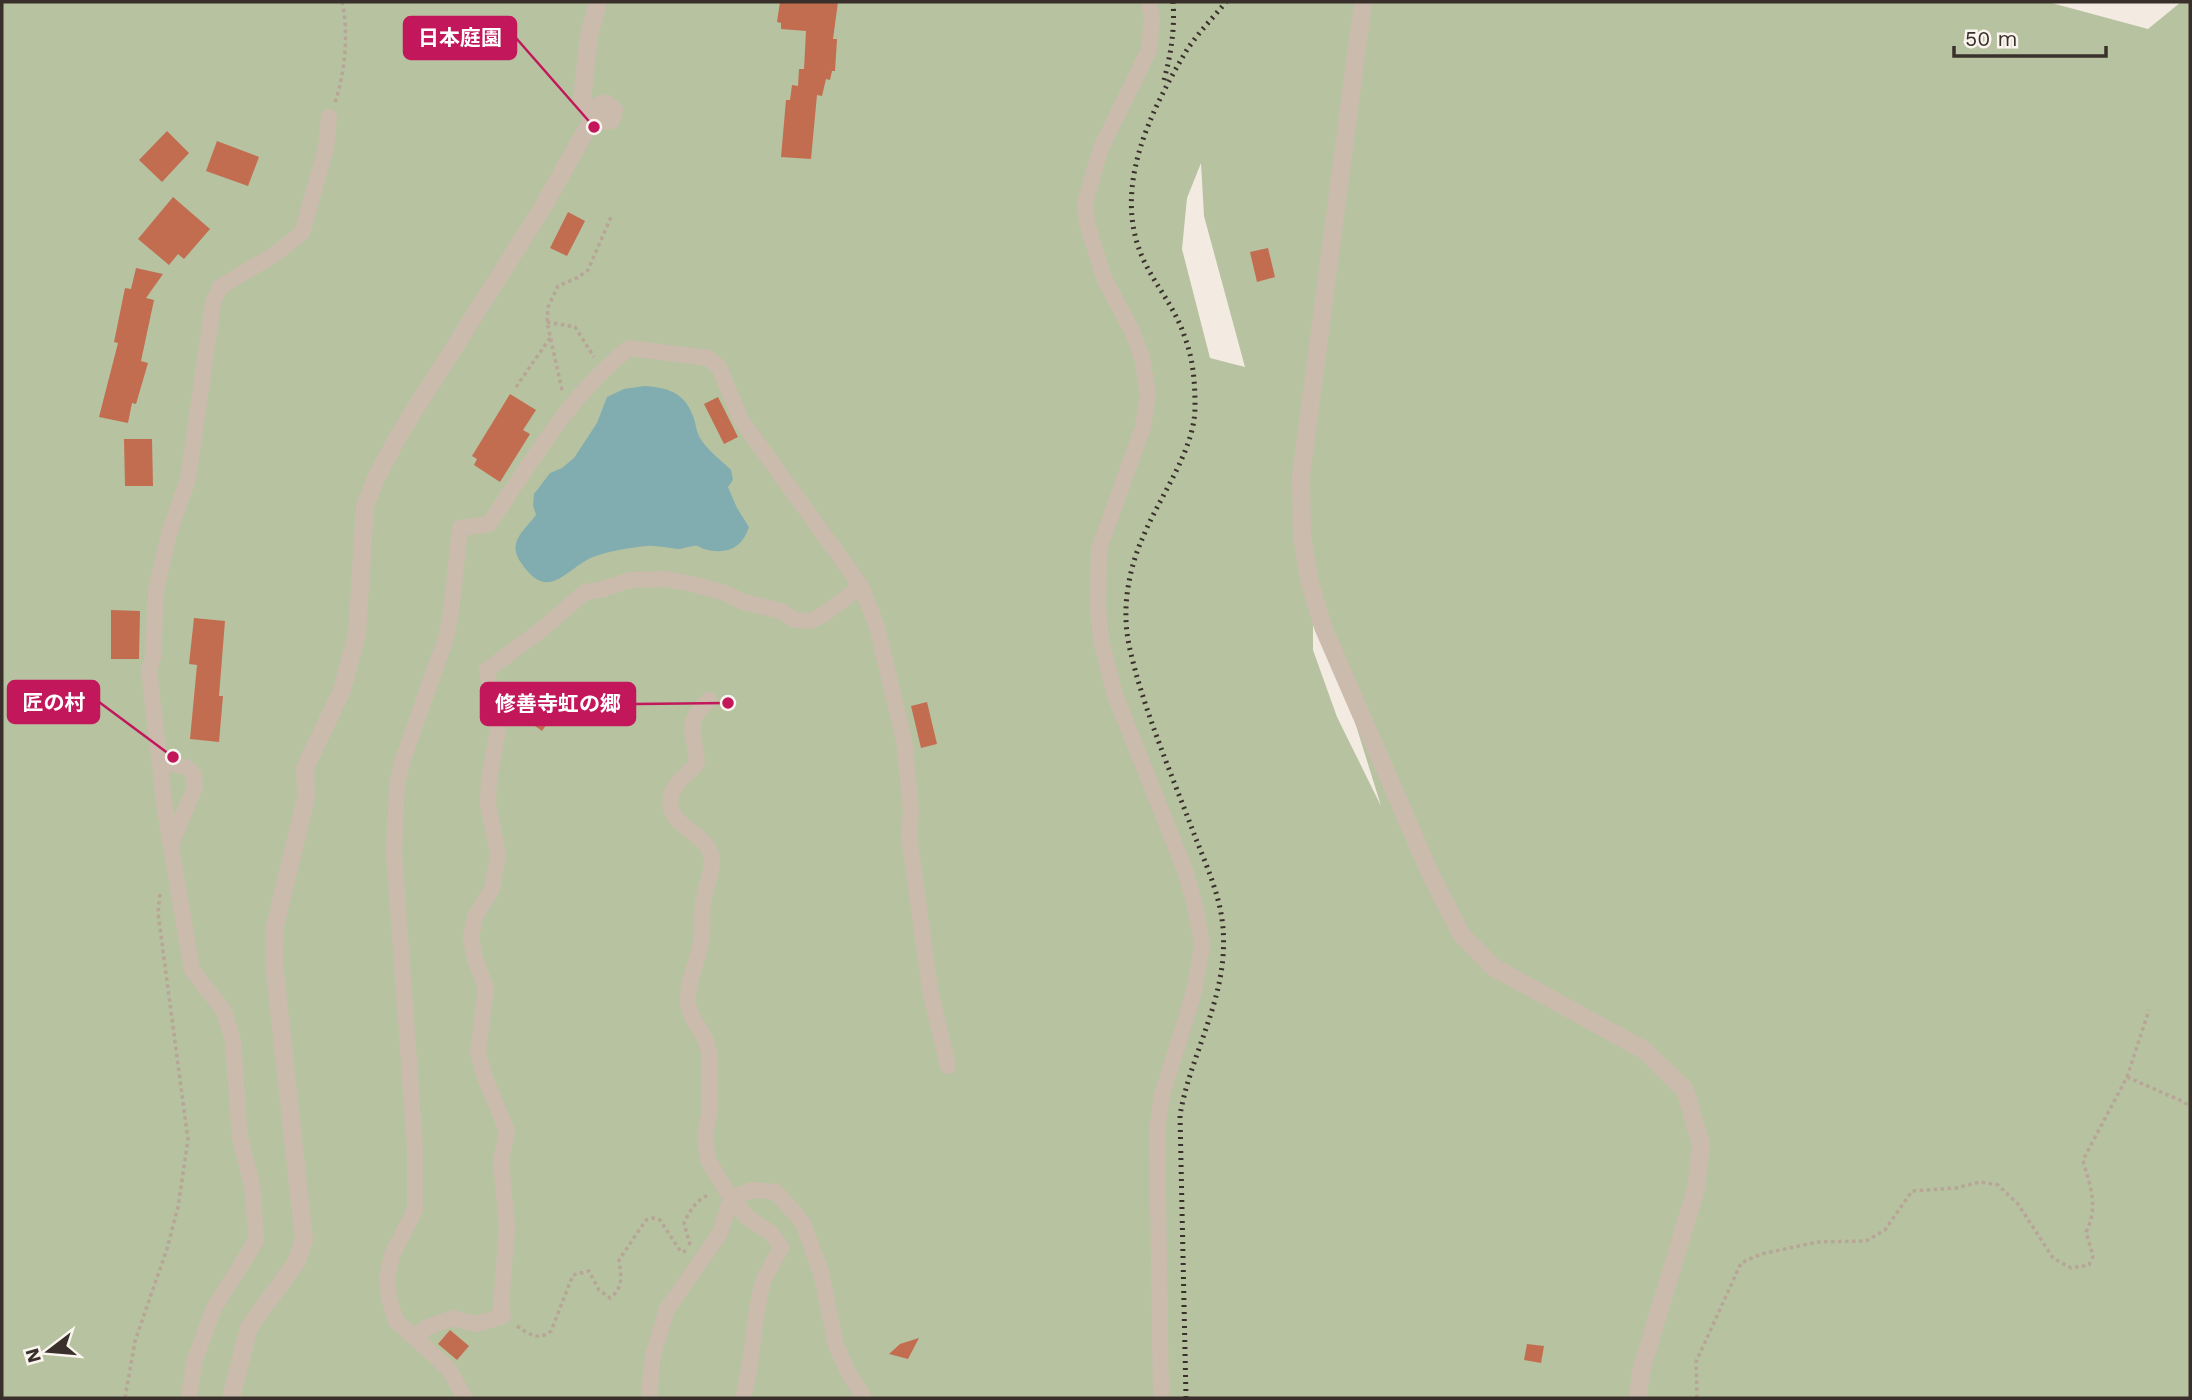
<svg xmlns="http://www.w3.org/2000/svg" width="2192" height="1400" viewBox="0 0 2192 1400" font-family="'Work Sans','Noto Sans JP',sans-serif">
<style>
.green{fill:#b7c2a1;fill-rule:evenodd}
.water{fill:#81adb0}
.building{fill:#c26d50}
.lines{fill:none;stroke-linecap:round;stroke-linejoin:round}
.path{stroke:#b7a597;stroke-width:3.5;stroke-dasharray:3.5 3.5;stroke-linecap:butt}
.pedestrian{stroke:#cbbbad;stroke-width:16}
.minor{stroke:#cbbbad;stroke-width:18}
.tertiary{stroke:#cbbbad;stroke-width:18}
.rail{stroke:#3a302b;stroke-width:5;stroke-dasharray:2 5;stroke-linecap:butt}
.leader{fill:none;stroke:#c2185b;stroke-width:2.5}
.callout-dot{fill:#c2185b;stroke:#faf5ee;stroke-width:2.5}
.callout{fill:#c2185b;stroke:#c2185b;stroke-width:2.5}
.callout-label{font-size:21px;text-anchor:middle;font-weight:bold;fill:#fff}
</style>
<rect width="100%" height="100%" fill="#f3ebe1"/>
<path class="green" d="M2,2H2048L2148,29L2181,2H2190V1398H2ZM1201,163L1204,216L1245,367L1210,358L1182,249L1187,198ZM1313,590H1314L1381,806L1337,717L1313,650Z"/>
<path class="water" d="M644,386C667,387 685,393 693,416C696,423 696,431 700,438C708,451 720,459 731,470L733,480L728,487L737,508L749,527C742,549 726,555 704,549C699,547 698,545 694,546C688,546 684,549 678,549C667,548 656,545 646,546C628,548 609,551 593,557C565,569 549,603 522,564C506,543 523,532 536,515L533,505L534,494L550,473L562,468L574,458L597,423L607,397L624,389Z"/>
<g class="building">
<polygon points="780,2 838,2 833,39 837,39 835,71 832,71 830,80 826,79 822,96 817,95 811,159 781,157 786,100 790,100 792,85 798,86 799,69 804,69 806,31 781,29 781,23 777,22"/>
<polygon points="167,131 189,153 162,182 139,160"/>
<polygon points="217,141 259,157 248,186 206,171"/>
<polygon points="173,197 210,229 184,259 178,254 169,265 138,239"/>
<polygon points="568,212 585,221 567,256 550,248"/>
<polygon points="1268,248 1275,277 1257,282 1250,252"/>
<polygon points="136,268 163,274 146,298 154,300 141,361 148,363 136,404 132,403 128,423 99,417 118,343 114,342 125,288 131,289"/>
<polygon points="510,394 536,410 523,430 530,434 500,482 474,465 477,459 472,456"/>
<polygon points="718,397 738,437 724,444 704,404"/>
<polygon points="124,439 152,439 153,486 125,486"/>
<polygon points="111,610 140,611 139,659 111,659"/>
<polygon points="194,618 225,621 219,696 223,696 219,742 190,739 197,665 189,664"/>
<polygon points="540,686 562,702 542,731 520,715"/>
<polygon points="927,702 937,744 921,748 911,706"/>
<polygon points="450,1330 469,1346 457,1360 438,1344"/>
<polygon points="919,1338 908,1359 889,1354 900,1344"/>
<polygon points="1527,1344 1544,1346 1541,1363 1524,1360"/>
</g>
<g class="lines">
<g class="path">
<path d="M335,102C345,74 349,32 342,2"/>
<polyline points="547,322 575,327 594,357"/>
<polyline points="516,387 550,338"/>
<polyline points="562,390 547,322 548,307 558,286 577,278 588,270 611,217"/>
<polyline points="2127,1077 2184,1102 2190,1107"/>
<path d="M690,1245L684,1223C690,1210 696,1200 709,1195"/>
<path d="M517,1326C528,1334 539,1341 551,1331L573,1275L589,1271L599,1290L610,1298C624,1287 621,1276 619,1260L646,1220L653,1218L660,1220L681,1252L686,1251"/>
<polyline points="125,1398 135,1341 167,1249 178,1207 188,1140 158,913 160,893"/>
<path d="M1697,1398L1696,1362L1741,1263L1761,1254L1818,1242L1866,1241L1885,1230L1912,1191L1956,1188L1980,1182L1998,1185L2018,1204L2053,1258L2071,1268L2089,1265L2093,1256L2086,1232C2099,1206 2090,1187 2083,1160L2127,1077L2149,1010"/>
</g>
<g class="pedestrian">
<polyline points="1149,2 1152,20 1149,50 1101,148 1085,202 1087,223 1104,278 1132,331 1142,357 1148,394 1143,427 1099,549 1098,608 1101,640 1115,695 1186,873 1196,910 1202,946 1194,992 1162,1095 1157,1130 1161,1398"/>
<path d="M709,700C682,724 695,732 697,763C689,774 674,782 671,796C664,828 710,831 712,860C713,872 706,885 704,897C701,910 703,921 702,934C701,957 686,980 688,1003C690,1021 707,1034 709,1052V1114L705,1137L708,1160L731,1198L747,1217L771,1233L781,1247C776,1259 767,1271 763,1282C752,1320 754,1360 743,1398"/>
<polyline points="160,762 186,767 193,773 195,787 172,842"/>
<polyline points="417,1339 425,1328 453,1318 476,1324 503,1316 501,1305 507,1228 501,1161 507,1131 484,1075 478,1052 486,988 475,959 471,938 475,917 492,889 498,854 488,804 489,779 498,730 487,670 541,630 585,592 600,590 630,580 667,579 696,585 725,593 743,602 781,611 795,620 810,621 823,615 861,586"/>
<polyline points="189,1398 194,1362 214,1308 256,1241 255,1220 252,1185 240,1138 233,1041 224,1011 192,970 165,810 149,670 153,658 156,590 170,530 188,479 213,303 220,287 272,256 302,233 326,148 329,117"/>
<path d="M465,1398L448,1368L396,1321L389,1298L387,1278L392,1255L415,1210V1147L394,852L397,785L402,762L446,638L451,613L460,528L489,524C531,463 570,394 629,348L708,358L719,367L741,420L861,586L877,627L904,740L911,810L909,835L930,990L948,1066"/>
<polyline points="649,1398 653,1355 667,1309 719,1235 731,1198 752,1190 776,1192 803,1223 821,1272 836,1345 848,1372 864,1398"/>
</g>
<g class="minor">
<polyline points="592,114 582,99 589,36 598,2"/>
<polyline points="231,1398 249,1327 296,1263 304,1240 274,963 275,926 306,798 305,768 342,690 357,634 365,506 376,478 400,433 543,207 590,123 592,114 599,105 605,103 614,110 611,120 590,123"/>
</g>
<polyline class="tertiary" points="1363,2 1301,476 1302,537 1310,583 1323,627 1430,873 1461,934 1493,967 1644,1050 1685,1090 1701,1144 1696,1189 1641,1371 1638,1398"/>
<g class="rail">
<path d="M1164,80C1171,54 1175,29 1173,2"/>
<path d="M1186,1398L1180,1115C1192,1047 1232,992 1222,919C1218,892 1206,864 1196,839C1176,786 1153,732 1137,677C1132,658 1126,638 1126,618C1125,592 1132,561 1143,537C1159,497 1196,449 1195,405C1195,381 1193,358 1184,335C1175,308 1156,286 1144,261C1111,191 1149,114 1185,53C1196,35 1212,19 1226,2"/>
</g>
</g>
<path class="leader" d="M594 127L516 38M173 757L99 702M728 703L635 704"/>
<g class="callout-dot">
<circle cx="594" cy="127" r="7"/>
<circle cx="173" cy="757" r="7"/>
<circle cx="728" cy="703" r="7"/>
</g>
<g class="callout">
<rect x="404" y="17" width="112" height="42" rx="7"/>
<rect x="8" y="681" width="91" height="42" rx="7"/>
<rect x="481" y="683" width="154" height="42" rx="7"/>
</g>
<g class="callout-label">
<text x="460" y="45">日本庭園</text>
<text x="54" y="710">匠の村</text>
<text x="558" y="711">修善寺虹の郷</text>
</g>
<rect width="2192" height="1400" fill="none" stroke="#3a302b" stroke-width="7"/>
<g transform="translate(49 1351) rotate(254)" stroke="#faf5ee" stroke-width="5" paint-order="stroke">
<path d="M0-5L12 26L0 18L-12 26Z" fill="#3a302b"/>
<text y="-10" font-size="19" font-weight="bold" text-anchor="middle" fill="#3a302b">N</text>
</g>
<path d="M1954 46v10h152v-10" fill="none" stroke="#3a302b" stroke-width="3.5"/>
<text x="1965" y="46" font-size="21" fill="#3a302b" stroke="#faf5ee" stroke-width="5" paint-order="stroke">50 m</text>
</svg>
